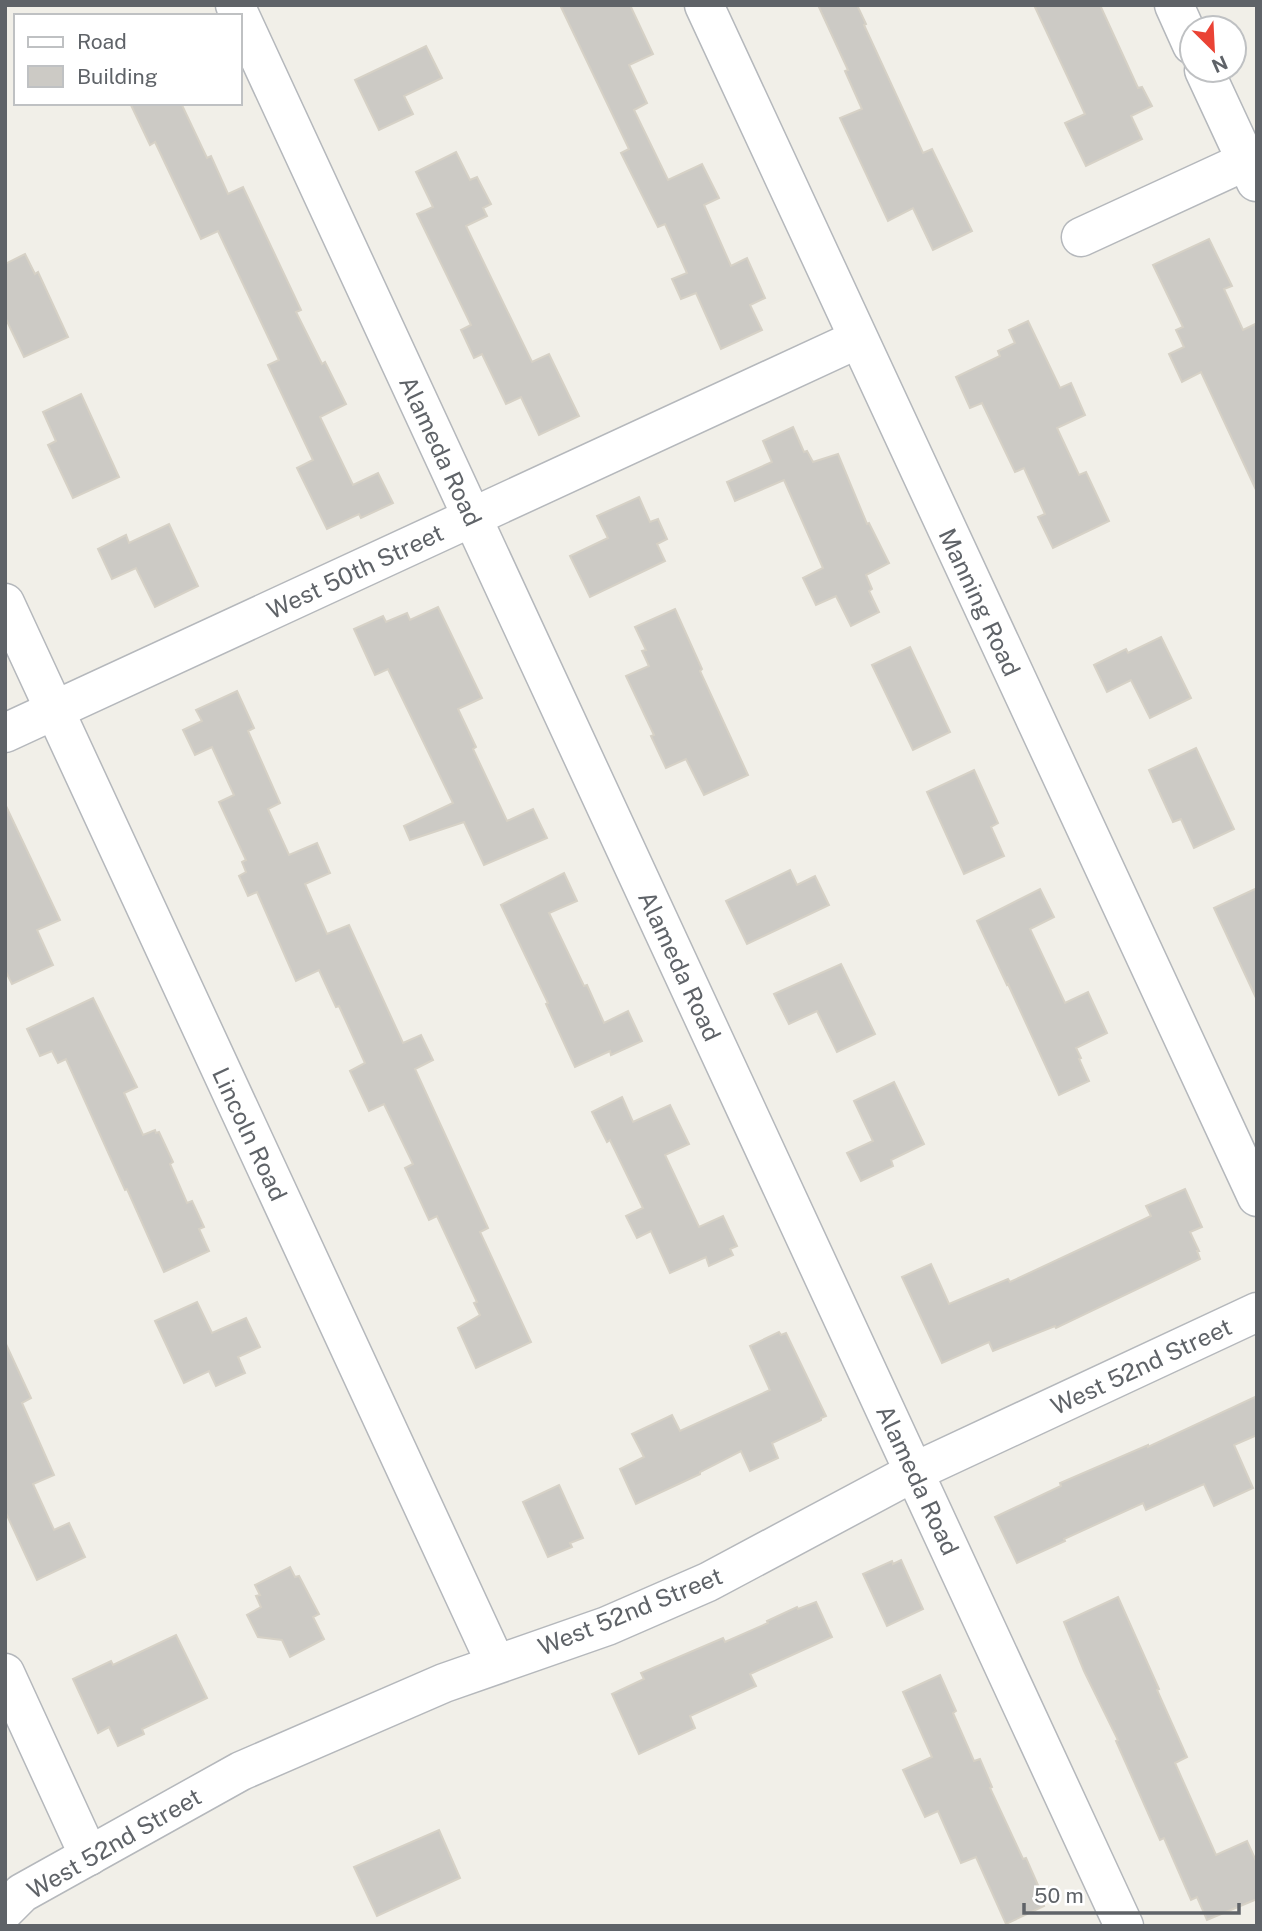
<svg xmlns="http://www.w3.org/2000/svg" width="1262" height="1931" viewBox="0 0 1262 1931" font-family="'Public Sans',sans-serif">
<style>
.building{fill:#cccac5;stroke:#d6d1c6;stroke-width:2}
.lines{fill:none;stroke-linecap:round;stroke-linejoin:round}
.minor-casing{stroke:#b5b8bc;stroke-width:41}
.minor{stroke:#fff;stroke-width:38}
.labels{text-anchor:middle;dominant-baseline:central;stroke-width:7;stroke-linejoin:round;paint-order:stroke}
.street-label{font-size:24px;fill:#5f6368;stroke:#fff}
</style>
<rect width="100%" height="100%" fill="#f1efe8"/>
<g class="building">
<polygon points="560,5 630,5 653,54 629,65 647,103 634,110 668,180 702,164 719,198 704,205 731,266 747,258 765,298 750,305 762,330 721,349 696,293 681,299 672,279 687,273 665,224 658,227 621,153 629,149"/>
<polygon points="818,5 857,5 866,24 864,25 923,153 932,149 972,231 933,250 913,208 888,221 840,118 862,109 845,71 848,70"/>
<polygon points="1034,5 1100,5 1138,88 1142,87 1152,106 1131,116 1142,139 1086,166 1065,123 1085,114"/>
<polygon points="426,46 442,78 404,96 413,114 379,130 355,80"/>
<polygon points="130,103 181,103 207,158 211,156 228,194 243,187 301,310 296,312 322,364 325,362 346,404 320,417 353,485 378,473 393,503 361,518 359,514 327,529 297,468 313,460 268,365 279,360 218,231 201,239 155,142 150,145"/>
<polygon points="456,152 470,180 477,177 491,204 483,208 487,216 466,226 532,362 549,354 579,416 539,435 521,397 506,404 482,354 474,358 461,330 471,325 417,214 433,207 416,172"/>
<polygon points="1209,239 1232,286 1224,289 1243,330 1257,323 1257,492 1201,372 1182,382 1169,354 1184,347 1176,330 1183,327 1153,265"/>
<polygon points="25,254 35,274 38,272 68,337 24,357 5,317 5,264"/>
<polygon points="1028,321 1060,388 1071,383 1085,415 1057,428 1079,475 1086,472 1109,521 1053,548 1038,517 1045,514 1024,468 1015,472 982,403 970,408 956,377 1000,356 998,351 1015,343 1009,330"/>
<polygon points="81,394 119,477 73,498 48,445 56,441 43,412"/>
<polygon points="793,427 804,452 807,451 813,462 838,454 867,524 869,523 889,563 866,575 872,589 869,591 879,612 851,626 836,596 816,605 803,578 823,568 784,480 735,501 727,482 772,462 763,441"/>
<polygon points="639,497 650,522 658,519 667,539 657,544 665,561 590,597 570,556 608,538 597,516"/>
<polygon points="169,524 198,586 155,607 136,568 112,579 98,549 126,535 129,543"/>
<polygon points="438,607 482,698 458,709 476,747 473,749 507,821 533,809 547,838 484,865 464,822 410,840 404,826 453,803 388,669 375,675 354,629 383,616 386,622 407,613 410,620"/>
<polygon points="675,609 702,669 700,671 748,775 704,795 686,759 666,768 651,736 654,735 626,676 649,666 642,651 646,650 635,627"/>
<polygon points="1161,637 1191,698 1150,718 1131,680 1107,692 1094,665 1126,649 1128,653"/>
<polygon points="910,647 950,732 913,750 872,665"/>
<polygon points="237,691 254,728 248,731 280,803 268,809 289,855 317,843 330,873 305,884 327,934 349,925 403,1043 421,1035 433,1060 415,1069 488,1228 480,1232 531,1342 476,1368 458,1328 480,1315 474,1303 477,1302 437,1216 429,1220 405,1168 413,1164 384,1104 369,1111 350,1071 365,1063 339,1006 336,1007 319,970 296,981 257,892 248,896 239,876 246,872 242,862 246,860 219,802 234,795 212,747 195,755 183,730 202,721 196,710"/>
<polygon points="1196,748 1234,829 1194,848 1181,819 1173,822 1149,770"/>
<polygon points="974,770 998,823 991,827 1004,856 964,874 927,792"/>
<polygon points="5,804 60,920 37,930 53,965 12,984 5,970"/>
<polygon points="790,870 797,885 815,876 829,905 747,944 726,901"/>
<polygon points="564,873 577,901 549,913 584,986 587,985 604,1023 628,1011 642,1041 611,1055 610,1051 575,1067 546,1004 548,1003 501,905"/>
<polygon points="1257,888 1257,1000 1214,908"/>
<polygon points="1040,889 1054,917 1030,929 1065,1003 1088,992 1107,1033 1076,1048 1081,1058 1079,1059 1089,1081 1059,1095 1008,984 1007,985 977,921"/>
<polygon points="841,964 875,1034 837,1052 817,1011 789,1024 774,994"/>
<polygon points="93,998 137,1087 124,1093 143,1135 155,1130 156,1133 159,1132 173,1162 170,1164 187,1203 192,1201 204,1227 199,1229 209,1251 164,1272 127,1189 125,1190 66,1059 58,1063 52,1051 40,1056 27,1029"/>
<polygon points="894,1082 924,1144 891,1160 893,1166 861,1181 847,1153 873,1141 854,1101"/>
<polygon points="622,1097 633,1122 670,1105 689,1144 665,1155 699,1227 723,1216 737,1246 730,1249 733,1255 709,1266 706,1257 670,1273 651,1231 637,1238 626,1216 643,1208 610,1140 607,1142 592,1112"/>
<polygon points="1185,1189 1202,1227 1190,1232 1199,1251 1197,1251 1200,1259 1056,1328 1055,1326 993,1351 989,1342 942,1363 902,1277 931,1264 949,1304 1008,1279 1010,1282 1151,1216 1146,1206"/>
<polygon points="197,1302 212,1333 246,1318 260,1347 238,1357 245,1373 216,1386 209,1371 184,1383 155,1321"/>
<polygon points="779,1332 781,1335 786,1333 826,1416 821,1418 821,1420 772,1443 778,1458 750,1471 741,1451 700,1472 700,1474 636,1504 620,1469 644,1457 632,1434 672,1415 680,1431 770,1390 750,1346"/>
<polygon points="5,1342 31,1398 22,1403 54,1475 33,1484 54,1530 69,1523 85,1557 37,1580 5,1511"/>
<polygon points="1257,1396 1257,1435 1234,1445 1253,1488 1214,1506 1204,1484 1146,1510 1143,1503 1064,1539 1065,1541 1017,1563 995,1517 1061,1486 1060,1483 1148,1445 1148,1447"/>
<polygon points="559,1485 583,1538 570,1543 572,1547 548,1557 523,1502"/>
<polygon points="901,1560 923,1609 887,1626 863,1574 892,1561 893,1564"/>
<polygon points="290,1567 295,1577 299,1576 319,1614 313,1617 324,1639 290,1657 282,1640 258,1637 247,1615 261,1607 256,1596 260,1595 255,1585"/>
<polygon points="1118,1597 1159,1689 1157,1690 1187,1757 1175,1763 1216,1855 1247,1841 1257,1863 1257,1899 1207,1920 1197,1897 1191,1900 1164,1838 1160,1840 1116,1741 1118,1740 1084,1671 1064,1622"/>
<polygon points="816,1602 832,1637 750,1674 756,1686 690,1716 695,1728 639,1754 612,1694 644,1679 641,1673 723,1638 725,1642 768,1623 767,1621 797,1607 798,1609"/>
<polygon points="176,1635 207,1698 142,1729 144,1734 118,1746 109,1727 98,1733 73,1679 111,1661 113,1665"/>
<polygon points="940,1675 956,1711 953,1713 974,1761 980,1759 992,1787 990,1788 1023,1859 1026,1858 1041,1892 1038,1893 1044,1906 1006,1924 976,1857 961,1863 938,1811 925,1817 903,1770 932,1757 903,1692"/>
<polygon points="439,1830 460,1878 377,1916 354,1867"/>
</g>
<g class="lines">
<g class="minor-casing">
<g id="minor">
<polyline points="235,5 1124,1926"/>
<polyline points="704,5 1257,1197"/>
<polyline points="1174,5 1192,45"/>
<polyline points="1204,70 1256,182"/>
<polyline points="1081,237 1257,156"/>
<polyline points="5,603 496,1664"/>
<polyline points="5,733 858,339"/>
<polyline points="5,1673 89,1856"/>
<polyline points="5,1910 22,1893 241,1771 444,1683 607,1626 708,1582 914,1472 1257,1312"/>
</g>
</g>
<use href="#minor" class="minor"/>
</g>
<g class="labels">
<g class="street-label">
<text transform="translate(441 451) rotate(65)">Alameda Road</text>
<text transform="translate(355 571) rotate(-25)">West 50th Street</text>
<text transform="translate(980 602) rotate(65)">Manning Road</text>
<text transform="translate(680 966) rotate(65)">Alameda Road</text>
<text transform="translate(250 1134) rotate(65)">Lincoln Road</text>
<text transform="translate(1141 1366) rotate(-25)">West 52nd Street</text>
<text transform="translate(918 1480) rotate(65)">Alameda Road</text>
<text transform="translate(630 1611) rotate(-22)">West 52nd Street</text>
<text transform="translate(114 1843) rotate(-30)">West 52nd Street</text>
</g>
</g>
<rect width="1262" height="1931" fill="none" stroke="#5f6368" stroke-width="14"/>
<rect x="14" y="14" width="228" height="91" fill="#ffffff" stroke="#bfc1c3" stroke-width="2"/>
<rect x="28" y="37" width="35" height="10" fill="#ffffff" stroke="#bfc1c3" stroke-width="2"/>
<text x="77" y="49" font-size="21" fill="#5f6368">Road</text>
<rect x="28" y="66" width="35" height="21" fill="#cccac5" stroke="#bfc1c3" stroke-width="2"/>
<text x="77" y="84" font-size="21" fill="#5f6368">Building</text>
<g transform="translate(1213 49) rotate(156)"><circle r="33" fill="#ffffff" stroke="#bfc1c3" stroke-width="2"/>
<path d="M0-5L12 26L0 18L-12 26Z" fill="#ea4335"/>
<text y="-10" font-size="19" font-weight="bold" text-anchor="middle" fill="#5f6368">N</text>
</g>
<path d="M1024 1903v10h215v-10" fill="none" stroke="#5f6368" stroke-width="3.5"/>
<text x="1034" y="1903" font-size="21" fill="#5f6368" stroke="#ffffff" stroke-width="5" paint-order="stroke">50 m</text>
</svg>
